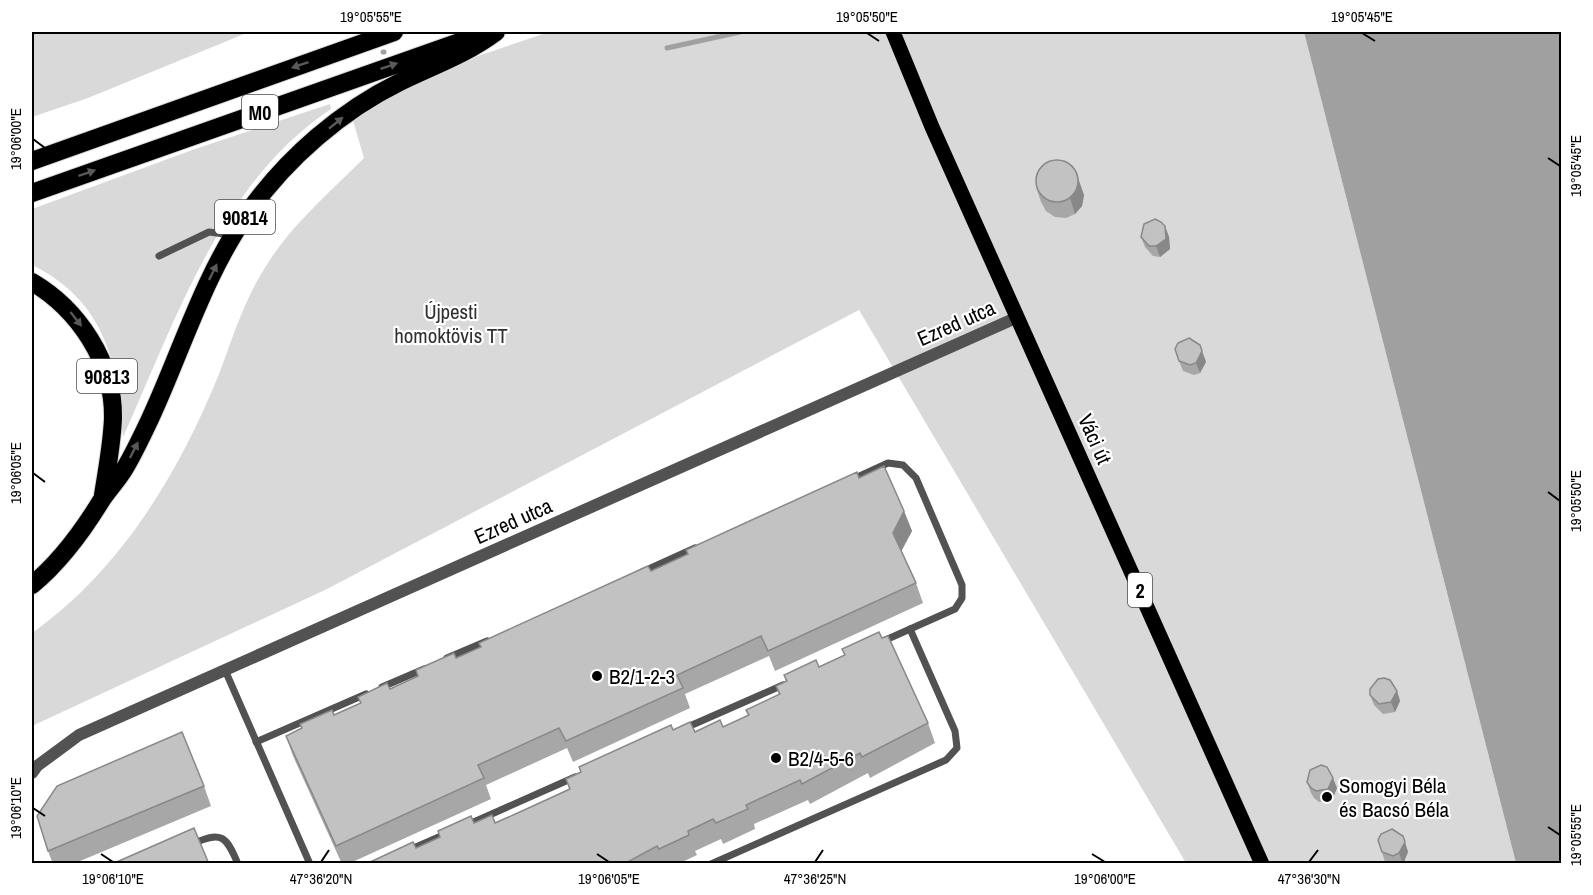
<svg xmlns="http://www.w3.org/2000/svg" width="1593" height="895" viewBox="0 0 1593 895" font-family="'Archivo Narrow',sans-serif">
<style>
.green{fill:#d9d9d9}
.water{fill:#a0a0a0}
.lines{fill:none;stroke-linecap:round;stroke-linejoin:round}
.stream{stroke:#a0a0a0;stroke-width:5}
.primary-casing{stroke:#dbdbdb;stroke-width:16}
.highway-casing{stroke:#dbdbdb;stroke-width:20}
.lane{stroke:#525252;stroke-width:7}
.street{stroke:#525252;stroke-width:12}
.primary{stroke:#000;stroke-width:15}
.highway{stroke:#000;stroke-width:18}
.wall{fill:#a7a7a7}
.shaded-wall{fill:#888}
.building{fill:#c2c2c2;stroke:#888;stroke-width:1.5}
.oneway{fill:#595959}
.ticks{fill:none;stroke:#000;stroke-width:2}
.poi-dot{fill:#000;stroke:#fff;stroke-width:2}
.labels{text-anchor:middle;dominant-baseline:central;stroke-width:4.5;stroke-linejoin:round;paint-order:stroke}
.shield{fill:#fff;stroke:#4c4c4c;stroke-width:1.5}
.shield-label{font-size:20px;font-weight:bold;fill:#000}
.park-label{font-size:21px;fill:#303030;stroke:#fff}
.street-label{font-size:21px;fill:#000;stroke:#fff}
.poi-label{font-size:21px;fill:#000;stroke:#fff;text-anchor:start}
.neatline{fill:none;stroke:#000;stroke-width:2}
.ticks-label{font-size:15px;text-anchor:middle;fill:#000}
</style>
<rect width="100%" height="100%" fill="#fff"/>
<g class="green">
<polygon points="32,32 249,32 88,98 32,117"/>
<path d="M549,32H1304L1516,863H1186L859,310L327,589L32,726V633C120,571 179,473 219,374C233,337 244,300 266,266C291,225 331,191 364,158L352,117L401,87L472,58Z"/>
<path d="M330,104L331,109C220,183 176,320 123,437C119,363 104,300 32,265V209L195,149Z"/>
</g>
<polygon class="water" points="1304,32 1561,32 1561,863 1516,863"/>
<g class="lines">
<g class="stream">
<polyline points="667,48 740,32"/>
<polyline points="383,52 384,52"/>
</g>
<g class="primary-casing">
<polyline id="primary" points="893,32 932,127 1262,864"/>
</g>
<g class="highway-casing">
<g id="highway">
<polyline points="32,161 394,32"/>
<polyline points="32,193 485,33"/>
<path d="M32,282C78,309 114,362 113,418C112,444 107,470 103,495"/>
<path d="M32,585C60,562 82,532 101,501C108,490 118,480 125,468C134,453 142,436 150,419C182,350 204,274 249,211C288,157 341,111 400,82C435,65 465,55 496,32"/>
</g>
</g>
<g class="lane">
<polyline points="159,256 209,232 232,235"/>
<polyline points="851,480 888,463 903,465 916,478 962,585 962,598 955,609 881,642"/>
<polyline points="642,572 695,548"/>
<polyline points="447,658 487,641"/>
<polyline points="225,670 310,864"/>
<polyline points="382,687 424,669"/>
<polyline points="683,729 783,685"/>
<polyline points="256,742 366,694"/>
<polyline points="467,825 575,777"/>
<path d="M192,844C221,831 226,835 238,864"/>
<polyline points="409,850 448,833"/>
<polyline points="711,864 946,760 957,748 955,731 910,629"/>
</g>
<polyline class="street" points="32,773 37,766 79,735 1018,317"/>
<use href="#primary" class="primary"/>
<use href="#highway" class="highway"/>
</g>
<g class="wall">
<polygon points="1075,170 1084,195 1082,206 1075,214 1066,218 1055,217 1046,211 1041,202 1036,187"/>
<polygon points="1165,226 1169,237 1170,249 1160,257 1153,256 1145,247 1141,237"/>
<polygon points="1204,356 1206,362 1200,373 1194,375 1183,371 1179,361"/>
<polygon points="859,478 904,511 912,531 901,552 916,583 923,603 775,671 769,656 685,694 690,708 573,762 567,748 486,785 491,799 348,864 342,864 293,756 286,736 360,703 358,697 390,689"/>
<polygon points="819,667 928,723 935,743 870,778 868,773 810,804 808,800 754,824 755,829 723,844 721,839 695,851 697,855 678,864 366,864 416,848 474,823 495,823 522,811 569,789 566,779 581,772 579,767 673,730 695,732 723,727 748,715 746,710 779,695 776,686 786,682 784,675"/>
<polygon points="1397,691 1400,701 1395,712 1383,714 1374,705 1370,695"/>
<polygon points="1307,782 1337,788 1332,800 1319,802 1314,798 1311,793"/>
<polygon points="204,786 211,806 73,864 53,864 48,851"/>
<polygon points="1403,836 1408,852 1403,864 1390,864 1385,862 1382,852"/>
</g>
<g class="shaded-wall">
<polygon points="1075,170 1084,195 1082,206 1075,214 1070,198"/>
<polygon points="1165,226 1169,237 1170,249 1160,257 1156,246"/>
<polygon points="1200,345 1206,362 1200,373 1196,363"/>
<polygon points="904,511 912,531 900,553 893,533"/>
<polygon points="1397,691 1400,701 1395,712 1391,702"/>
<polygon points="1333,778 1337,788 1332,800 1328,789"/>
<polygon points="1403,836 1408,852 1403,864 1399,853"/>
</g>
<g class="building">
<circle cx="1057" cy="181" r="21"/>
<polygon points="1155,219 1161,222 1165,226 1166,239 1156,246 1149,246 1141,237 1144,224"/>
<polygon points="1189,338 1200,345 1202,351 1196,363 1190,365 1179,361 1175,349 1178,343"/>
<polygon points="884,466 904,511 893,533 916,583 768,651 761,636 677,675 683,688 566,741 559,728 478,765 484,778 336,846 286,736 302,728 300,724 332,710 334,715 361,703 358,697 387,683 390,689 418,676 416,670 454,653 456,658 481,647 479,643 648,566 651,571 688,554 686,550 857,472 859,478"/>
<polygon points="879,632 882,638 888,636 928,723 862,757 860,753 802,784 800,780 746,805 748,809 716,823 713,819 688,831 689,835 659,849 657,846 624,864 366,864 413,842 416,848 440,837 438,831 471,816 474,823 492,815 495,823 522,811 570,789 566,779 581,772 579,767 671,725 673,730 690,722 695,732 720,720 723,727 749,715 746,710 780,694 776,686 787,681 784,675 816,660 819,667 845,655 842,649"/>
<polygon points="1384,678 1390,680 1397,691 1391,702 1379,704 1370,695 1370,689 1378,679"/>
<polygon points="182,732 204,786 48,851 37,816 57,786"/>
<polygon points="1321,765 1327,767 1333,778 1328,789 1316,791 1311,788 1307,782 1310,770"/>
<polygon points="194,828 209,864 112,864"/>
<polygon points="1392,829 1403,836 1405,842 1399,853 1393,856 1382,852 1378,840 1381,834"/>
</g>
<defs><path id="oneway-solid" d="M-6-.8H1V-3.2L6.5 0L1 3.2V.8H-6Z" transform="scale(1.5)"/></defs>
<g class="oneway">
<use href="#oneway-solid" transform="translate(300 65) rotate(161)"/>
<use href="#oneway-solid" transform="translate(389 66) rotate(-19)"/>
<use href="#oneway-solid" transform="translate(336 123) rotate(-39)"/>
<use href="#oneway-solid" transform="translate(87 173) rotate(-19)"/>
<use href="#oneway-solid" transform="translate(213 272) rotate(-64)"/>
<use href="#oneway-solid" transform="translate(76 319) rotate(52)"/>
<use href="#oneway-solid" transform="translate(134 450) rotate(-63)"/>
</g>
<path class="ticks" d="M371,33L383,41M867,33L879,41M1362,33L1375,41M33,139L45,148M1548,158L1560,166M33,473L45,482M1548,492L1560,501M33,808L45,816M1548,827L1560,835M101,854L113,862M597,854L609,862M1092,854L1105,862M321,862L329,850M815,862L823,850M1309,862L1318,850"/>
<g class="poi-dot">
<circle cx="597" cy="676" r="6"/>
<circle cx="776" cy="758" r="6"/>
<circle cx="1327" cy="797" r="6"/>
</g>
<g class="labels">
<g class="shield">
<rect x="242" y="95" width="36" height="34" rx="4.5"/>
<rect x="215" y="200" width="60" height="34" rx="4.5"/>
<rect x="77" y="359" width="60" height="34" rx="4.5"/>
<rect x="1128" y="573" width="24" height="34" rx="4.5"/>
</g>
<g class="shield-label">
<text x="260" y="112">M0</text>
<text x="245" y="217">90814</text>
<text x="107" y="376">90813</text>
<text x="1140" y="590">2</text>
</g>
<g class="park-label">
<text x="451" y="311">Újpesti<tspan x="451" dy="24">homoktövis TT</tspan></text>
</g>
<g class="street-label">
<text transform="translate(956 323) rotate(-24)">Ezred utca</text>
<text transform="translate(1095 439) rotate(66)">Váci út</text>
<text transform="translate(513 521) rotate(-24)">Ezred utca</text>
</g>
<g class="poi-label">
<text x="609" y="676">B2/1-2-3</text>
<text x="788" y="758">B2/4-5-6</text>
<text x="1339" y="785">Somogyi Béla<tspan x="1339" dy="24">és Bacsó Béla</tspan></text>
</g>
</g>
<rect width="1593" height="895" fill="none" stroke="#ffffff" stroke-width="66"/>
<rect x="33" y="33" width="1527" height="829" class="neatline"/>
<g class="ticks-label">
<text x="371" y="22">19°05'55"E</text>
<text x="867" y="22">19°05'50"E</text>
<text x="1362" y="22">19°05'45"E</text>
<text transform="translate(16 139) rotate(-90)" y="5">19°06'00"E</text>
<text transform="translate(1576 166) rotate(-90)" y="5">19°05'45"E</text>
<text transform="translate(16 473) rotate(-90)" y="5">19°06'05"E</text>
<text transform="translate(1576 501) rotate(-90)" y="5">19°05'50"E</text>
<text transform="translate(16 808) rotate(-90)" y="5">19°06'10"E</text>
<text transform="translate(1576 835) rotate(-90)" y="5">19°05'55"E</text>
<text x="113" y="884">19°06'10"E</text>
<text x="321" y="884">47°36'20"N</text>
<text x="609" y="884">19°06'05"E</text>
<text x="815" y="884">47°36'25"N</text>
<text x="1105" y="884">19°06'00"E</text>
<text x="1309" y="884">47°36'30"N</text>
</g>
</svg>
